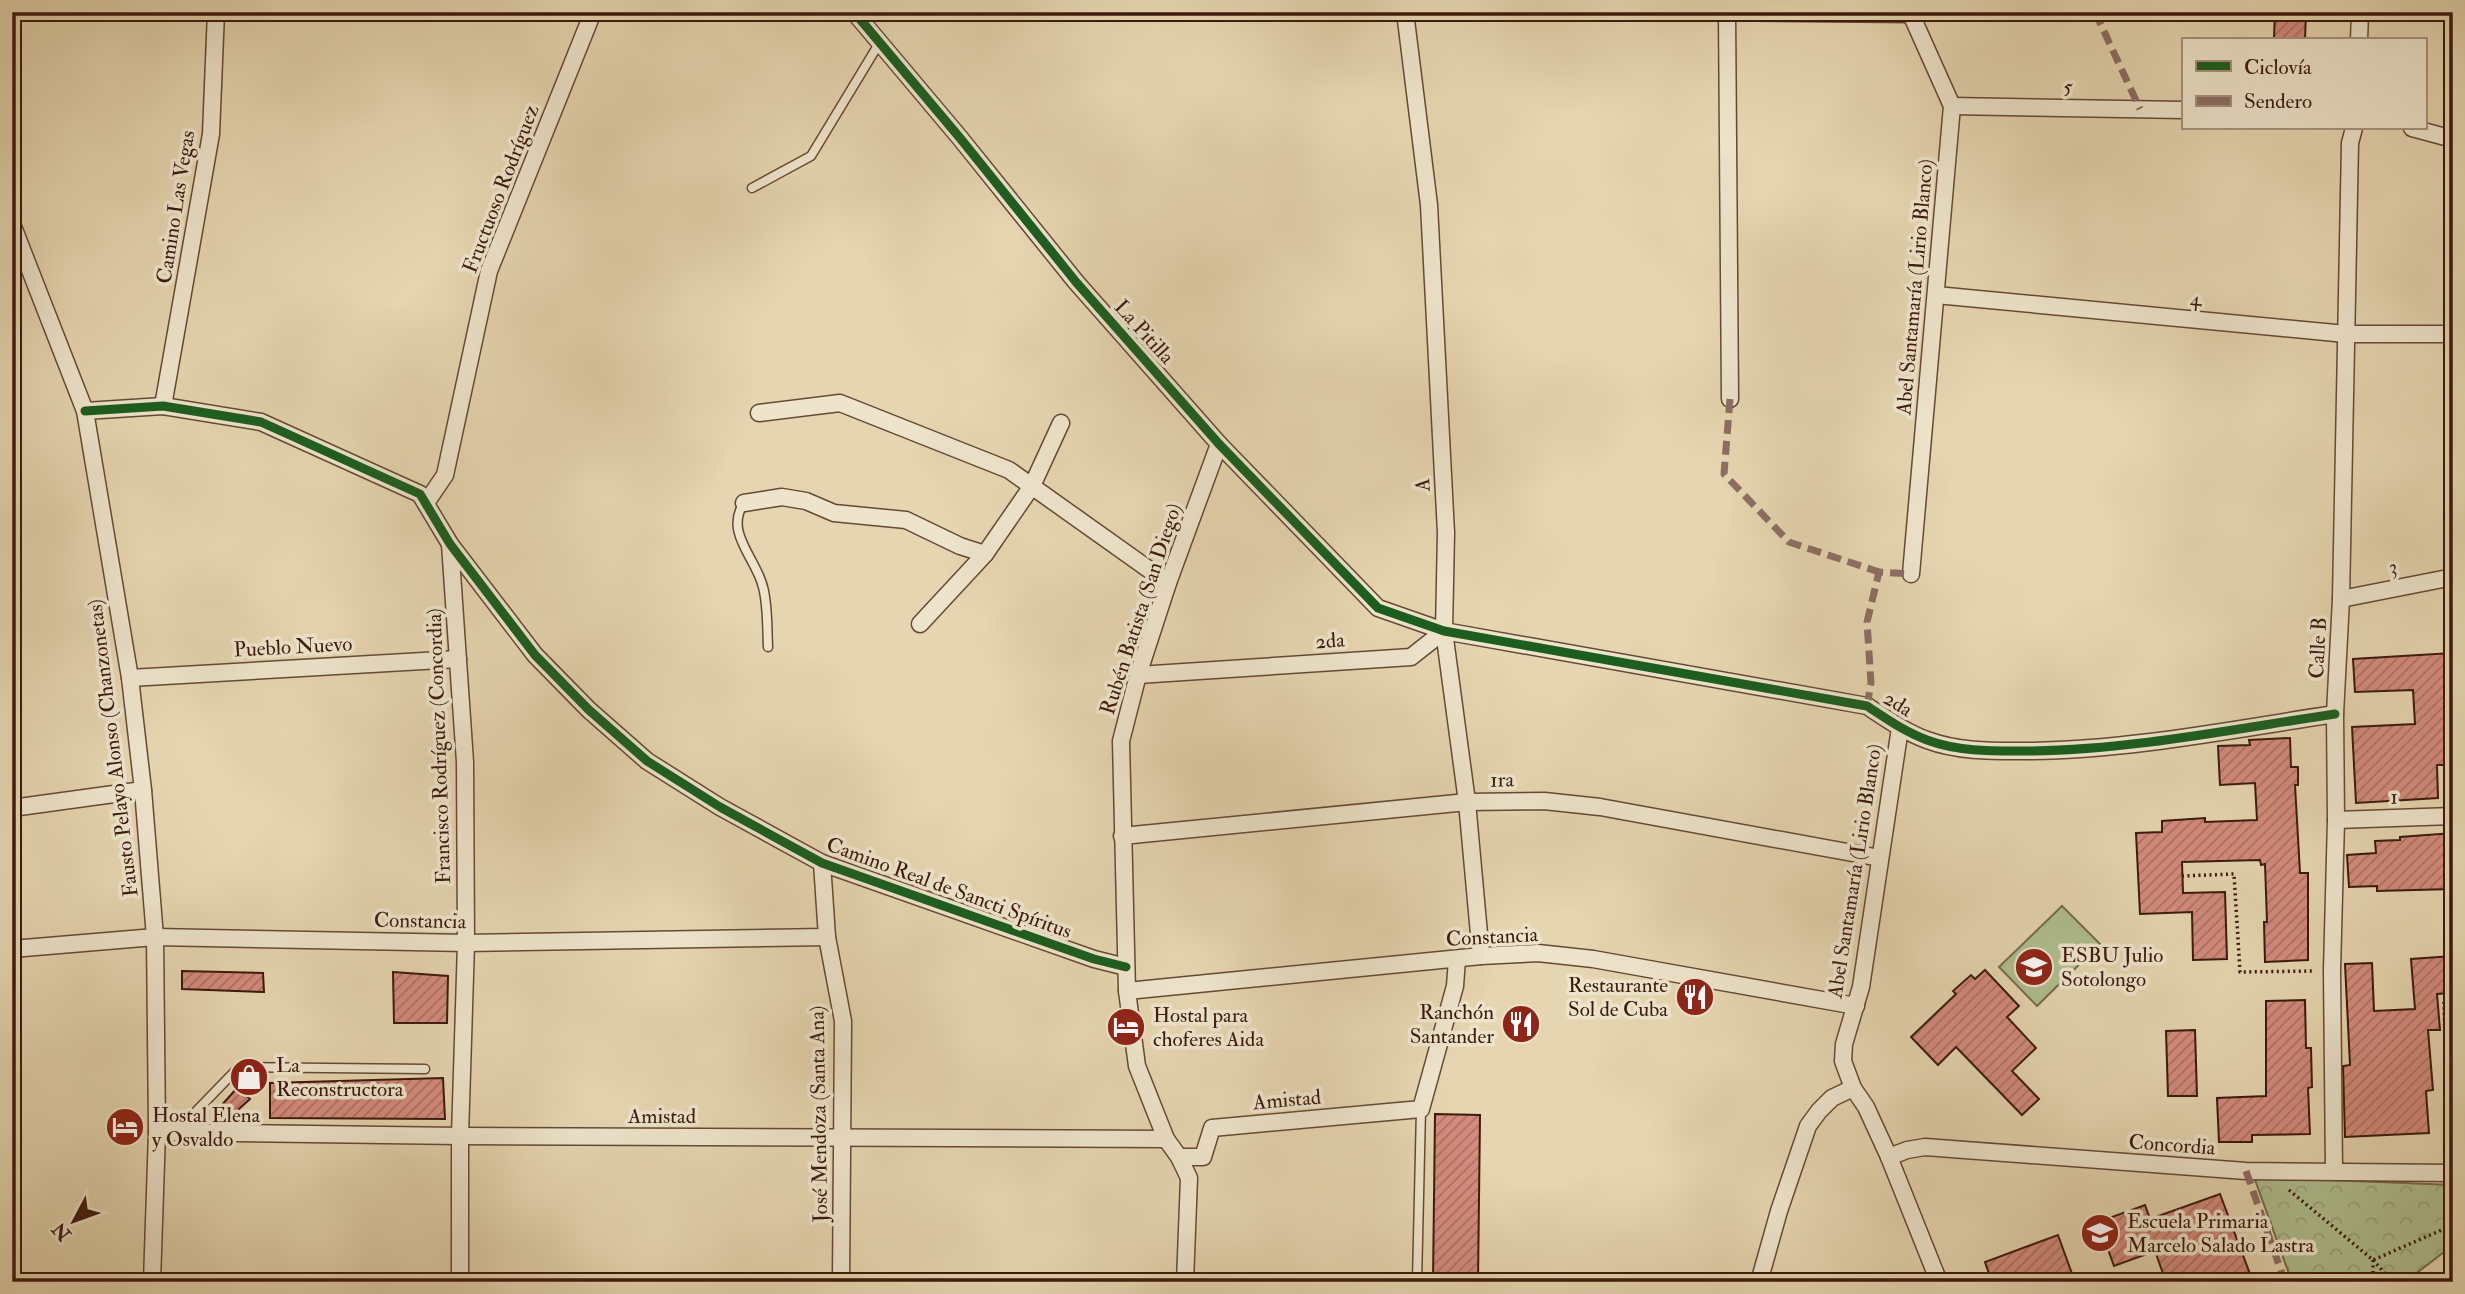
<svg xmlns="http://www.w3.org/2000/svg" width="2465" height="1294" viewBox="0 0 2465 1294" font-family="'IM FELL Double Pica',serif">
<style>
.forest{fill:url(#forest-crowns);stroke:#756c4e;stroke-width:2}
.pitch{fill:#afbe8f;stroke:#756c4e;stroke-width:2}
.building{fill:url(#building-hatch);stroke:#3b1a0c;stroke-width:2}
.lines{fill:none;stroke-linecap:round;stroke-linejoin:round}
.lane-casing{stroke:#664935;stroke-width:11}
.street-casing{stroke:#664935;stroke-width:19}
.path{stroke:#3b1a0c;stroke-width:3.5;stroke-dasharray:2 3.5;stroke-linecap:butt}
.lane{stroke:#eee4cc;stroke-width:8}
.street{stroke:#eee4cc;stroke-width:16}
.quiet{stroke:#8d6e63;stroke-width:7;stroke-dasharray:14 7;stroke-linecap:butt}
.cycleway-casing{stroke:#eee4cc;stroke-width:13}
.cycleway{stroke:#1b5e20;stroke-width:9}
.labels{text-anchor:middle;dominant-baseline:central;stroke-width:7;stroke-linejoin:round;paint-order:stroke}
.street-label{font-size:21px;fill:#3b1a0c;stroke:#eee4cc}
.poi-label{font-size:21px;fill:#3b1a0c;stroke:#eee4cc;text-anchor:start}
</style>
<defs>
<pattern id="forest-crowns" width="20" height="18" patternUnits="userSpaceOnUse" patternTransform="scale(1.75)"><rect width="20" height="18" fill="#afbe8f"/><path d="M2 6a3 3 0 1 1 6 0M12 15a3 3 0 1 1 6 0" fill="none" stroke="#97a37a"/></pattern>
<pattern id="building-hatch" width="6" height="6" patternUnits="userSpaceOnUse" patternTransform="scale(1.75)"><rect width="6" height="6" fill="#d48b7d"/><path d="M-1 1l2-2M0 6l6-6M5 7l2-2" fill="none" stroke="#ad7165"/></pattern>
</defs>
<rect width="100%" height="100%" fill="#e5d5b0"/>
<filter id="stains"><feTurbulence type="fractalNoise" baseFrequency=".00286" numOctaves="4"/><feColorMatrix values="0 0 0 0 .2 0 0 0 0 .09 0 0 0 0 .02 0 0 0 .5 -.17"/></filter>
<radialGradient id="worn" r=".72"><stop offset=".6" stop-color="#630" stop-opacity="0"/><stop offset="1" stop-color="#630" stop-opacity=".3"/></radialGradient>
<polygon class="forest" points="2254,1177 2453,1185 2453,1245 2405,1282 2292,1282"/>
<polygon class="pitch" points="2062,906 2100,944 2037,1006 1999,967"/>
<g class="building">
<polygon points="2275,12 2306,12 2305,39 2274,38"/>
<polygon points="2452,653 2453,690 2449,690 2453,765 2437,765 2438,798 2356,803 2352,727 2415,724 2413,690 2355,692 2353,659"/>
<polygon points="2290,738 2291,767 2298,767 2298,785 2295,785 2300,873 2308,873 2308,960 2265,962 2264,922 2267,922 2265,864 2261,865 2260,860 2182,862 2183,893 2225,892 2227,959 2193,960 2192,912 2140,914 2136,833 2162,832 2162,821 2205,818 2205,822 2257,820 2255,783 2220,785 2218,746 2250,745 2249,740"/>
<polygon points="2453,833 2453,889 2377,891 2377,886 2349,887 2347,855 2376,853 2375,841 2400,840 2400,837"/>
<polygon points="2453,956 2453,993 2437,994 2440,1030 2428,1030 2433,1090 2426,1091 2429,1133 2345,1137 2343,1066 2350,1065 2345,964 2372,963 2374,1011 2415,1009 2411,959"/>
<polygon points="1985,970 2019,1006 2007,1017 2036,1048 2012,1071 2039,1099 2022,1115 1956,1047 1938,1065 1911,1037 1956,994 1953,991 1971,975 1975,979"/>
<polygon points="182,971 263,973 264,992 182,989"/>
<polygon points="393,972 448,976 447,1023 394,1023"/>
<polygon points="2305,1000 2306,1048 2311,1048 2312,1087 2308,1088 2310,1134 2252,1135 2252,1142 2219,1142 2217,1098 2266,1096 2266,1001"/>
<polygon points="2195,1030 2197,1096 2168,1096 2166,1031"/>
<polygon points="443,1078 445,1119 270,1118 270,1083"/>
<polygon points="238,1087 250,1099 229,1118 219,1108"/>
<polygon points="1435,1114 1480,1115 1478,1282 1433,1282"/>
<polygon points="2220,1194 2253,1282 2166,1282 2155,1251 2114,1266 2098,1222 2145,1205 2150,1219"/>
<polygon points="2058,1235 2075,1282 1992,1282 1985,1262"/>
</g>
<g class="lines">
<g class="lane-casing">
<g id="lane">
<polyline points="752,188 811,156 880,42"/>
<path d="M744,503C724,532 756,558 763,587C768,606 767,628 768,647"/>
<polyline points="176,1132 239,1067 425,1069"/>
<polyline points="1417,1282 1421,1109"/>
</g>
</g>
<g class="street-casing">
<g id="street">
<path d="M854,12L960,138L1076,282L1219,444L1378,608L1444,631L1867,706C1887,719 1905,732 1927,740C1959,752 1994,751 2028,751C2131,750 2234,729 2335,714"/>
<polyline points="1405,12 1429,205 1446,533 1444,631 1467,802 1481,956"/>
<polyline points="1709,12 1910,14"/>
<polyline points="1910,12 1952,106 1911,574"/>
<polyline points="1727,13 1730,399"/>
<polyline points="2359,40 2360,12"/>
<polyline points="1952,106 2183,110"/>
<polyline points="2412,128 2453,139"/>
<polyline points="12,224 85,411 130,678 143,790 155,937 157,1132 152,1282"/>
<polyline points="1936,295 2346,334 2453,334"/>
<polyline points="163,406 211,134 216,12"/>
<polyline points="85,411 163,406 261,422 420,494 450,544 535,655 589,710 647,761 720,807 822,863 1094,959 1126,967"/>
<polyline points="759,413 840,403 1009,470 1168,583"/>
<polyline points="426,503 445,475 489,271 593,12"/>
<polyline points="744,503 782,497 806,501 834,513 906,520 960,546 985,554"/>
<polyline points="450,544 465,762 466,943 460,1136 460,1282"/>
<polyline points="2341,599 2453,577"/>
<polyline points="920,624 985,554 1032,486 1061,423"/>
<polyline points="1138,675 1411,657 1444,631"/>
<polyline points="130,678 458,659"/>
<polyline points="1900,728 1861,987 1844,1044 1843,1061 1853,1088 1866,1107 1889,1157 1939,1282"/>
<polyline points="12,808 143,790"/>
<polyline points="2336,820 2453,816"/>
<polyline points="1122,836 1467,802 1544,801 1600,807 1880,858"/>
<polyline points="822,863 827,937 843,1021 841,1282"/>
<polyline points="12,949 155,937 466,943 827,937"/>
<polyline points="1127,991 1481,956 1538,953 1593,959 1856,1006"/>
<polyline points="157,1132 460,1136 1166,1139"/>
<polyline points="1179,1157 1203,1157 1212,1128 1421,1109 1455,986 1457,959"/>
<polyline points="1889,1157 1907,1150 1925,1147 2246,1171 2453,1173"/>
<polyline points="2334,1170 2332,970 2336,820 2335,714 2341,599 2350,143 2354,128"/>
<polyline points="1185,1282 1189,1178 1179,1157 1166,1139 1137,1066 1127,991 1121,741 1138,675 1168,583 1219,444"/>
<polyline points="1759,1282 1779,1211 1808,1126 1819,1111 1832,1098 1853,1088"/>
</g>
</g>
<g class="path">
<polyline points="2182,876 2234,874 2240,972 2315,971"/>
<polyline points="2444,1002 2448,1157"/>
<polyline points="2289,1190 2373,1260 2453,1225"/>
<polyline points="2373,1260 2393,1282"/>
<polyline points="2373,1260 2373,1282"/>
</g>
<use href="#lane" class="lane"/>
<use href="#street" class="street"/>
<g class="quiet">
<polyline points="2095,12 2140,109"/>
<polyline points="1730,399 1724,474 1789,542 1879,572"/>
<polyline points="1867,706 1871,683 1867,622 1879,572 1911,574"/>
<polyline points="2246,1171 2285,1282"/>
</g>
<g class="cycleway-casing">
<g id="cycleway">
<path d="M854,12L960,138L1076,282L1219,444L1378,608L1444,631L1867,706C1887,719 1905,732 1927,740C1959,752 1994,751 2028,751C2131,750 2234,729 2335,714"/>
<polyline points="85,411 163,406 261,422 420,494 450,544 535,655 589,710 647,761 720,807 822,863 1094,959 1126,967"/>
</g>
</g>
<use href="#cycleway" class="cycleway"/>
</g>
<defs>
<g id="school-disc" transform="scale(2.0125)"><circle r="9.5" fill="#8f2418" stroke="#eee4cc"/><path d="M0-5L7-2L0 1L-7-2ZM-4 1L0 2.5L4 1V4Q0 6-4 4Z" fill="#fff"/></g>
<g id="restaurant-disc" transform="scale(2.0125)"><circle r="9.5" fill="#8f2418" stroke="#eee4cc"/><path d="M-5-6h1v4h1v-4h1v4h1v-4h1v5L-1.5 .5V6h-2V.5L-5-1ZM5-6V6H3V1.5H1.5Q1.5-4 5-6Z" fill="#fff"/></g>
<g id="hotel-disc" transform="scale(2.0125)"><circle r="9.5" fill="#8f2418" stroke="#eee4cc"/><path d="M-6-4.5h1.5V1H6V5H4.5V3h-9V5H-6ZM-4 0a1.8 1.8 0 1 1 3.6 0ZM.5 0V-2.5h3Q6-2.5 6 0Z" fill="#fff"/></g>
<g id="shop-disc" transform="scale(2.0125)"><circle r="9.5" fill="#8f2418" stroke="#eee4cc"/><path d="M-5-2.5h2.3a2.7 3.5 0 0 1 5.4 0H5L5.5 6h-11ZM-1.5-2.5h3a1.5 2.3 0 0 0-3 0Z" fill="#fff"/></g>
</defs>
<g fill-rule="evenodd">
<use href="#school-disc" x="2034" y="967"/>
<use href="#restaurant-disc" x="1695" y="997"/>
<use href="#restaurant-disc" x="1521" y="1024"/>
<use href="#hotel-disc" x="1126" y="1027"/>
<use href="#shop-disc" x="249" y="1077"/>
<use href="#hotel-disc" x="125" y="1127"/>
<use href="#school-disc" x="2100" y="1233"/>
</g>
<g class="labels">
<g class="street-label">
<text transform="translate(2068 87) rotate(1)">5</text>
<text transform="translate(501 189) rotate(-69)">Fructuoso Rodríguez</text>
<text transform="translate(176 207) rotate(-81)">Camino Las Vegas</text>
<text transform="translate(1915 287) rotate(-85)">Abel Santamaría (Lirio Blanco)</text>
<text transform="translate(2196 299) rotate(5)">4</text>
<text transform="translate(1144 332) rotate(48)">La Pitilla</text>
<text transform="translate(1423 485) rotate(-93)">A</text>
<text transform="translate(2393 567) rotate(-11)">3</text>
<text transform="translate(1141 609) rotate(-72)">Rubén Batista (San Diego)</text>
<text transform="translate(1330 641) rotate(-4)">2da</text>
<text transform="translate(293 647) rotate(-3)">Pueblo Nuevo</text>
<text transform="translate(2318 648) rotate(-87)">Calle B</text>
<text transform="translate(1898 704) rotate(32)">2da</text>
<text transform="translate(439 746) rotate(-92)">Francisco Rodríguez (Concordia)</text>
<text transform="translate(113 748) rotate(-97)">Fausto Pelayo Alonso (Chanzonetas)</text>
<text transform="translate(1502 780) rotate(-1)">1ra</text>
<text transform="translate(2394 797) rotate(-2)">1</text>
<text transform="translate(1855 871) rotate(-81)">Abel Santamaría (Lirio Blanco)</text>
<text transform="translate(949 888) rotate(20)">Camino Real de Sancti Spíritus</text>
<text transform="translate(420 921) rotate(1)">Constancia</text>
<text transform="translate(1492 937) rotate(-3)">Constancia</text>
<text transform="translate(1287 1100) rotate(-5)">Amistad</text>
<text transform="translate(819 1114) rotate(-91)">José Mendoza (Santa Ana)</text>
<text x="662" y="1116">Amistad</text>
<text transform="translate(2172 1145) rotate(4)">Concordia</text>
</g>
<g class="poi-label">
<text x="2061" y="955">ESBU Julio<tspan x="2061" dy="24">Sotolongo</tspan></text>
<text x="1668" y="985" text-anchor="end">Restaurante<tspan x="1668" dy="24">Sol de Cuba</tspan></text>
<text x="1494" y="1012" text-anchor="end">Ranchón<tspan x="1494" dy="24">Santander</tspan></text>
<text x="1153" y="1015">Hostal para<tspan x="1153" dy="24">choferes Aida</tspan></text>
<text x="276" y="1065">La<tspan x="276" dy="24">Reconstructora</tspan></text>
<text x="152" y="1115">Hostal Elena<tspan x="152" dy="24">y Osvaldo</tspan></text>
<text x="2127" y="1221">Escuela Primaria<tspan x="2127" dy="24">Marcelo Salado Lastra</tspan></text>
</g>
</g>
<rect width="2465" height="1294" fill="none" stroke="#e5d5b0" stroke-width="42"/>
<rect x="14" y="14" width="2437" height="1266" fill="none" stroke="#3b1a0c" stroke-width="3.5"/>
<rect x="21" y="21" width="2423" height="1252" fill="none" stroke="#3b1a0c" stroke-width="2"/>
<rect x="2182" y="38" width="245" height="91" fill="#eee4cc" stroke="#a6937f" stroke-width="2"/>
<rect x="2196" y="61" width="35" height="10" fill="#1b5e20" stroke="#a6937f" stroke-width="2"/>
<text x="2244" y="74" font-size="21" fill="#3b1a0c">Ciclovía</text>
<rect x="2196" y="96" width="35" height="10" fill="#8d6e63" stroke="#a6937f" stroke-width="2"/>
<text x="2244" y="108" font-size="21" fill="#3b1a0c">Sendero</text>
<g transform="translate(74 1221) rotate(229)" stroke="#eee4cc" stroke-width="5" paint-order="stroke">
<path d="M0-5L12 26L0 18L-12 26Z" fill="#3b1a0c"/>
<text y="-10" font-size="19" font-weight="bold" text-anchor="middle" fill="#3b1a0c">N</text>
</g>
<rect width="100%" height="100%" filter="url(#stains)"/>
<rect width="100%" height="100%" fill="url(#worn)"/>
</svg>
